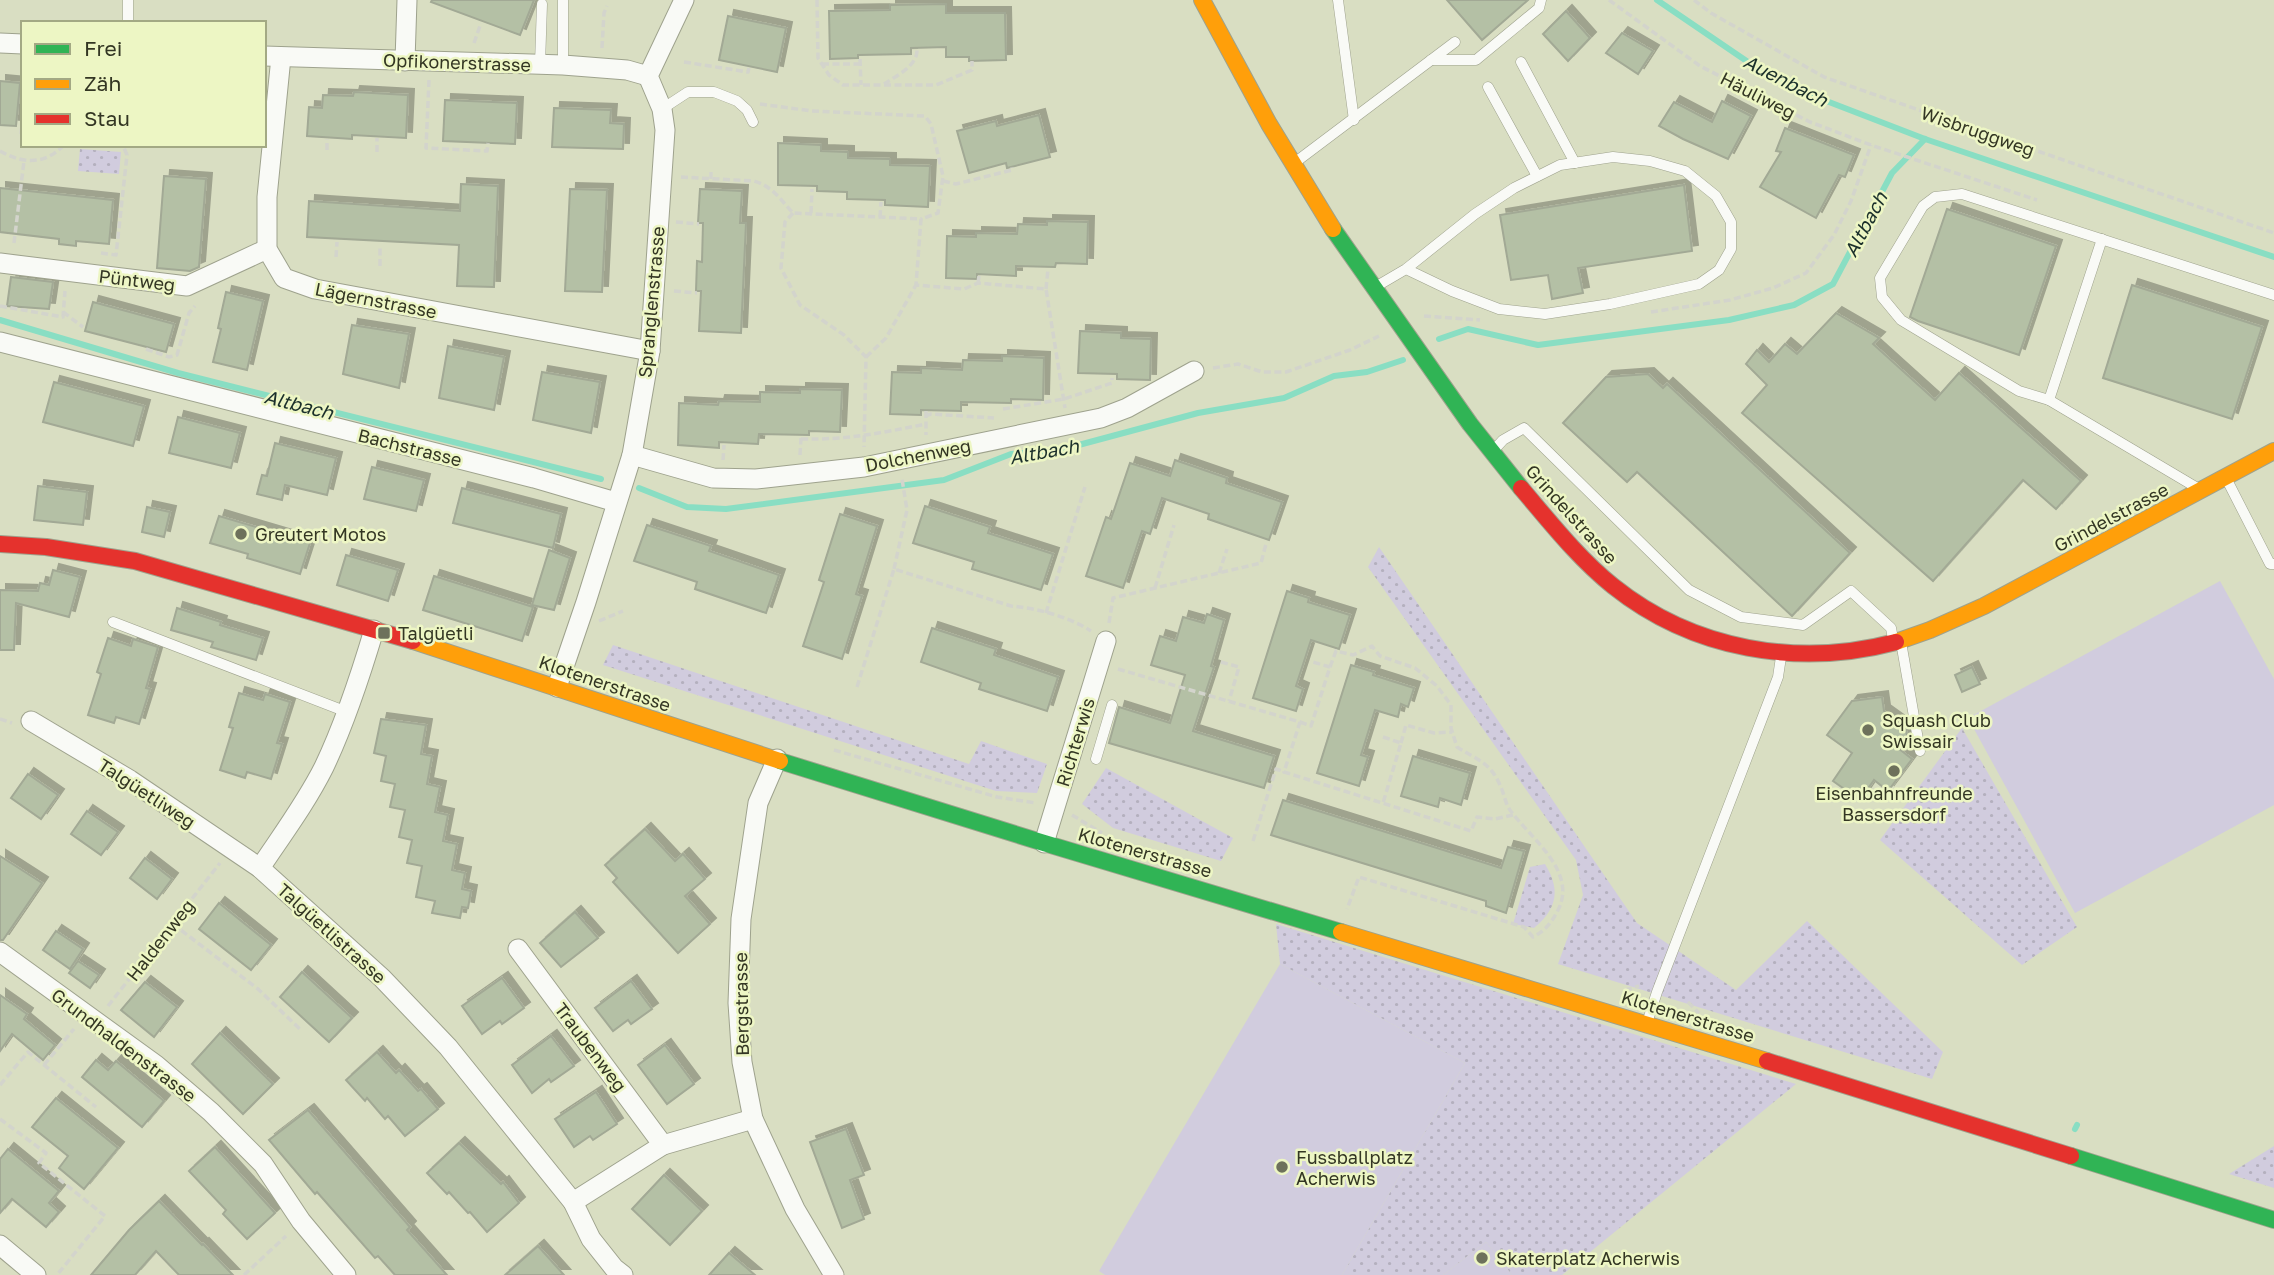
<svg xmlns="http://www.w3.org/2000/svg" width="2274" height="1275" viewBox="0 0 2274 1275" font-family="'Golos Text',sans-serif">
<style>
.grass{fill:url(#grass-dots)}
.pitch{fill:#d1ccde}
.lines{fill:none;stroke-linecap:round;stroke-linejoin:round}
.stream{stroke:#89dec3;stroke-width:6}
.building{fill:#b4c0a5;stroke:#a2a995;stroke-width:2;filter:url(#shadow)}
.lane-casing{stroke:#9ea28d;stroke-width:11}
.street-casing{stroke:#9ea28d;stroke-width:21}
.fast-casing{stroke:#9ea28d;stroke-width:18}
.slow-casing{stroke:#9ea28d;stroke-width:18}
.jam-casing{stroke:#9ea28d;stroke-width:18}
.path{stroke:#d3d4cc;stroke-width:3.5;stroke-dasharray:7 3.5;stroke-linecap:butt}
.lane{stroke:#f9faf6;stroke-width:10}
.street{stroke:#f9faf6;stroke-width:19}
.fast{stroke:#30b455;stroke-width:16}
.slow{stroke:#ff9f0a;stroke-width:16}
.jam{stroke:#e5322d;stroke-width:16}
.poi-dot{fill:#6d715b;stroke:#edf6c4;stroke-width:2.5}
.labels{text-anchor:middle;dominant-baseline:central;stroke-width:5;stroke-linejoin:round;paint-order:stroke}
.street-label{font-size:18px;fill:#333623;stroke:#edf6c4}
.poi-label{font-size:18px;fill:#333623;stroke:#edf6c4;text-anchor:start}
.water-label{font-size:19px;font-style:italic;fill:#1b302b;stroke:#edf6c4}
</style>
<defs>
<pattern id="grass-dots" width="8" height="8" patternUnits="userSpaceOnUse" patternTransform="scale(1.75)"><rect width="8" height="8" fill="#d1ccde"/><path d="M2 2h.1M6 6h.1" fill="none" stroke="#b4b0be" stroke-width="1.8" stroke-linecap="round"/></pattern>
<filter id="shadow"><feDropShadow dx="6" dy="-6" stdDeviation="0" flood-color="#0004"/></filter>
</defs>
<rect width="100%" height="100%" fill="#d9dec2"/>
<g class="grass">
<polygon points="80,149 121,152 119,174 78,171"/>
<polygon points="1379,547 1637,923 1736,990 1807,921 1943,1052 1932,1079 1558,964 1583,895 1576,860 1368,567"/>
<polygon points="613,645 969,764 981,741 1047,764 1037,793 996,791 603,665"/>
<polygon points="1962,728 2077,927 2022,965 1880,840"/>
<polygon points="1106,768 1233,838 1221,861 1113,828 1082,804"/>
<path d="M1545,864C1561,890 1557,909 1534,928L1513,924L1530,867Z"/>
<polygon points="1276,924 1796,1084 1562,1275 1512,1275 1486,1242 1443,1275 1342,1275 1465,1063 1280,964"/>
<polygon points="2274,1146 2274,1188 2229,1174"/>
</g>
<g class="pitch">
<polygon points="2220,581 2274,679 2274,805 2075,913 1968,718"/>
<polygon points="1280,964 1465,1063 1342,1275 1105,1275 1099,1271"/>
<polygon points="1486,1242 1512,1275 1443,1275"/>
</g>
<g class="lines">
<g class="stream">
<polyline points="1657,0 1748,62 1829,102 1925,139 2274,257"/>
<polyline points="0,320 178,373 601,479"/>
<polyline points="1439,339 1468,329 1538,345 1729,320 1794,305 1833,284 1892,173 1925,139"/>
<polyline points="639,488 687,507 726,509 944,480 1011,454 1060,450 1198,413 1284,398 1334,376 1367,372 1403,360"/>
<polyline points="2075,1129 2077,1125"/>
</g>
</g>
<g class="building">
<polygon points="432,0 534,0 520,35 431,2"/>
<polygon points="1447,0 1528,0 1482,40"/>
<polygon points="946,4 946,13 1005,13 1006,60 969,61 969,57 946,57 946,47 911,48 911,54 858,55 858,58 830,59 829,11 890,10 890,5"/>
<polygon points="1566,11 1590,38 1568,61 1543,34"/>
<polygon points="728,16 786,28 777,72 719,60"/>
<polygon points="1622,33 1653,51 1638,74 1606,53"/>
<polygon points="0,81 20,83 16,126 0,125"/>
<polygon points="354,92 408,95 406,138 352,135 352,139 307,136 309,107 322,108 323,95 353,96"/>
<polygon points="445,100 517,103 515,144 443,141"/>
<polygon points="1722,101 1751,116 1728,159 1683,139 1659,126 1674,102 1712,122"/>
<polygon points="554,108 611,110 610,123 624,124 623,149 552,147"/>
<polygon points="1039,115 1050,157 1007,168 1006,163 969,173 957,131 996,121 997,126"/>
<polygon points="1785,128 1854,155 1845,177 1839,175 1816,218 1760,187 1781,152 1776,151"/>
<polygon points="778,143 821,145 821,151 848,152 848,158 890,159 890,165 930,166 928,207 885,205 885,200 847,199 847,192 817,191 817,186 778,185"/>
<polygon points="164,176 206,179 199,267 190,271 157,268"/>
<polygon points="461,184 498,186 494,287 457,286 459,245 307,237 309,201 460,211"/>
<polygon points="1684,185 1692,251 1578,268 1583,293 1552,299 1548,275 1511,280 1500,215"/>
<polygon points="0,188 113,200 109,244 76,241 76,246 59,244 59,239 0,232"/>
<polygon points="570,189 607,190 602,292 565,291"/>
<polygon points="700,189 742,191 740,223 746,223 741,333 699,331 701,291 696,291 697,261 702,262 703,223 698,223"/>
<polygon points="1947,209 2056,246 2019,355 1918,321 1910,317"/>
<polygon points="1047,221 1088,222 1087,264 1056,263 1055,267 1016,266 1016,276 977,274 977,279 946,278 947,236 976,237 976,233 1017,234 1018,224 1047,225"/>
<polygon points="11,277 53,282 49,309 7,306"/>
<polygon points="2132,285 2262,327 2232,419 2103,378"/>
<polygon points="226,292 263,301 247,370 213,362 221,329 218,328"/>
<polygon points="93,302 174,324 166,352 85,331"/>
<polygon points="1836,313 1879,338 1873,344 1935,400 1959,373 2081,481 2056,509 2023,480 1933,581 1742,413 1767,385 1746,364 1757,350 1769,362 1785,344 1797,354"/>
<polygon points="352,325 409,334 399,388 343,374"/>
<polygon points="1080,331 1121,333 1121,338 1151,339 1150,380 1117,379 1117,374 1078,373"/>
<polygon points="448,346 504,357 494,410 439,398"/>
<polygon points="1002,356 1044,358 1043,400 1011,399 1011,403 961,402 961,411 921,410 921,415 890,414 892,372 921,373 921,368 962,370 963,360 1002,361"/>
<polygon points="542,372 600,382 591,433 533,420"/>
<polygon points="1648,374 1663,388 1667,384 1850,553 1792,616 1637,472 1627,482 1563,423 1606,377"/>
<polygon points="54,382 144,406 133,446 43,422"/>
<polygon points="800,389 842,390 840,432 809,431 809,435 759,434 758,444 719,442 719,448 678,445 679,403 718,405 719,401 760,402 760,392 800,393"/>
<polygon points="178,417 240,433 231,468 169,453"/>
<polygon points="275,443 336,458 327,495 285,485 282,500 257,494 262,475 267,476"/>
<polygon points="1175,460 1227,478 1226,483 1282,502 1269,540 1208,519 1209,514 1162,498 1150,534 1142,531 1123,588 1086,576 1106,517 1111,519 1130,463 1170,476"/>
<polygon points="372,467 424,480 416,511 364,499"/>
<polygon points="38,486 87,492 83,525 34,520"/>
<polygon points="462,488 561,514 553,548 453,523"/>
<polygon points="925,506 990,527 988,533 1053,554 1041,590 972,569 974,562 913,543"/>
<polygon points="147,507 170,512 164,537 142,532"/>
<polygon points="840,514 877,526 856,594 862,596 842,659 803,646 824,582 819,580"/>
<polygon points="219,516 310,543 300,574 247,558 248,554 210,543"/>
<polygon points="647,525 711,546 709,551 779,575 766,613 695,589 697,582 634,561"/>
<polygon points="549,550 570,558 554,610 532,605"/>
<polygon points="346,555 398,570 388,601 337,585"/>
<polygon points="53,570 80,577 69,617 16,603 14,650 0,650 0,590 38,591 40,583 49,585"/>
<polygon points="434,576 533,607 522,641 423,610"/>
<polygon points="1287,591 1309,598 1308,602 1350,615 1339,649 1311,640 1296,686 1303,689 1296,711 1253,698"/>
<polygon points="177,608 221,622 220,625 263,638 256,660 211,647 213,642 171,630"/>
<polygon points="1207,614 1224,620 1211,666 1214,667 1193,731 1274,756 1264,788 1109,743 1119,707 1170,723 1185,675 1151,665 1160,636 1176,641 1183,617 1204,623"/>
<polygon points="932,628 996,649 994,655 1058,677 1047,711 979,689 981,683 921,662"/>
<polygon points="108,638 131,646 133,639 158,647 146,688 150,689 139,724 116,717 114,723 88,715 101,674 97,672"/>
<polygon points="1351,665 1374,672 1373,675 1414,688 1408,707 1401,704 1398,717 1375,710 1361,755 1368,757 1359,786 1317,773"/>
<polygon points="1972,667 1980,684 1962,692 1955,675"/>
<polygon points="239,693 263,700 265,694 290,702 277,743 282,744 271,779 247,772 245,778 220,770 233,728 229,727"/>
<polygon points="1882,697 1884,711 1905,726 1907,735 1898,748 1912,759 1888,791 1874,780 1860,800 1833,781 1852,753 1827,735 1852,701"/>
<polygon points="381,719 426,725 421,754 432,756 427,784 440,787 435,812 448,815 443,841 457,844 452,870 465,873 462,889 471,891 468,908 462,907 460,918 432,913 435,901 416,897 422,866 407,863 412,840 399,837 405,810 390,807 395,784 381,781 386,756 374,753"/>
<polygon points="1413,756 1470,773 1461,805 1440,798 1438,807 1401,796"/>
<polygon points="28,774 58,795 41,819 11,798"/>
<polygon points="1283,800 1501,868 1508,847 1524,851 1506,913 1486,906 1486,901 1271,835"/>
<polygon points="87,811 118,832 101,855 71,834"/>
<polygon points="645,829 675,861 683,854 705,879 685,896 710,924 678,953 613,882 617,878 605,865"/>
<polygon points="0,856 42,883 3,940 0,940"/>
<polygon points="145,858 172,879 157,899 130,878"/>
<polygon points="219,903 271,945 251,970 199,929"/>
<polygon points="575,912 598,938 561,967 540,943"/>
<polygon points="56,931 83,949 70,969 43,950"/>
<polygon points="78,961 99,975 90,988 69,973"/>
<polygon points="302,972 352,1018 329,1042 280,997"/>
<polygon points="502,978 524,1008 502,1024 500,1021 482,1034 462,1006"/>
<polygon points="631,981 652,1009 631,1024 628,1020 613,1031 595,1008"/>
<polygon points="145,982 177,1007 154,1037 121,1010"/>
<polygon points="0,995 27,1014 24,1019 55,1045 43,1060 12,1034 0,1051"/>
<polygon points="220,1033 273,1084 243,1114 192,1064"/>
<polygon points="551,1036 574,1066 551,1082 549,1079 532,1093 512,1065"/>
<polygon points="665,1045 694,1084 667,1104 638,1065"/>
<polygon points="377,1052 396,1073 399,1070 418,1091 421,1089 438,1109 405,1136 388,1116 385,1119 367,1098 365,1101 346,1080"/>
<polygon points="96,1060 108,1070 116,1061 164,1101 142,1127 82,1077"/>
<polygon points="596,1092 617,1124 593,1140 590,1136 574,1147 555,1119"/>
<polygon points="56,1098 118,1148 84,1189 59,1168 68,1156 32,1127"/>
<polygon points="308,1110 410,1227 407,1230 447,1275 395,1275 378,1256 375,1258 317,1192 315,1194 269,1140"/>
<polygon points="846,1129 864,1175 850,1180 864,1219 842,1228 810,1142"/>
<polygon points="459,1143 501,1184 503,1182 519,1203 487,1232 470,1212 468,1213 449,1192 447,1194 427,1173"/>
<polygon points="215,1147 275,1213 247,1239 223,1214 226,1210 189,1171"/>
<polygon points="8,1149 59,1191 49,1203 59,1212 46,1227 12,1199 0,1213 0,1159"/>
<polygon points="664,1175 702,1211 670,1245 632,1209"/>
<polygon points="159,1201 202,1245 203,1244 233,1275 179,1275 156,1251 135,1275 91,1275 129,1230"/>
<polygon points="538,1246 564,1275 505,1275"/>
<polygon points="729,1253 755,1275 709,1275"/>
</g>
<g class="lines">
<g class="lane-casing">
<g id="lane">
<polyline points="1338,0 1354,120"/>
<polyline points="128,23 128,0"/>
<polyline points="1431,60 1476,60 1539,8 1541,0"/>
<polyline points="1521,62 1575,163"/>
<polyline points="540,64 542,4"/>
<polyline points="563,65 563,1"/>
<polyline points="1488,87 1537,176"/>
<polyline points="662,109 688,92 714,92 737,101 747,110 753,122"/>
<polyline points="1293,164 1455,42"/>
<polyline points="2102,239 2049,400 2199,489"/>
<polyline points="1377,286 1406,269 1475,214 1514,188 1560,165 1613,157 1650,161 1685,171 1716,196 1731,222 1731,249 1719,270 1699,284 1610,304 1545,314 1499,309 1452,291 1406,269"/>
<polyline points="2049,400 2019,391 1901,320 1882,297 1880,278 1923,206 1935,197 1962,194 2274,295"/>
<polyline points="1492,452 1503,440 1524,428 1689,590 1741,617 1803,625 1851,591 1891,628 1893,639"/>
<polyline points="2226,478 2270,564 2274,564"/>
<polyline points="113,622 347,712"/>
<polyline points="1901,642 1920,751"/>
<polyline points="1096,759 1112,705"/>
<polyline points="1648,1020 1657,992 1778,677 1781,657"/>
</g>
</g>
<g class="street-casing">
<g id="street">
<polyline points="0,43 23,44"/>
<polyline points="264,56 563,65 627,70 648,76"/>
<polyline points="281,57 267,197 267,249 284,278 315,289 650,351"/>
<polyline points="405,61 407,0"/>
<polyline points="0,263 187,286 267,249"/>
<polyline points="0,342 534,478 616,502"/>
<polyline points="632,455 713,478 756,479 864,467 1101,418 1127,408 1194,371"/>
<polyline points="557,687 586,602 632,455 650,351 665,130 662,109 648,76 684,0"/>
<polyline points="31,721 130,780 260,868 382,978 448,1047 573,1202 591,1239 614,1268 623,1275"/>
<polyline points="777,759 758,803 741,919 738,1003 742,1062 753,1119 795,1209 834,1275"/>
<polyline points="1044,843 1106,641"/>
<path d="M260,868C282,835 306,803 324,767C345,723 360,677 374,630"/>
<polyline points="518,949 663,1145"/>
<polyline points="0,952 156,1065 211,1112 263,1164 301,1221 346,1275"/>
<polyline points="573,1202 663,1145 753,1119"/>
<polyline points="0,1245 36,1275"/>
</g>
</g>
<g class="fast-casing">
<g id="fast">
<polyline points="1333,229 1470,424 1521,488"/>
<polyline points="780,761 1044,843 1341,932"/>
<polyline points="2071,1156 2274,1220"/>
</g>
</g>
<g class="slow-casing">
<g id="slow">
<polyline points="1202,0 1269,124 1333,229"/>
<polyline points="413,641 780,761"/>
<polyline points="1896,642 1930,630 1984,606 2274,451"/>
<polyline points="1341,932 1767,1061"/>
</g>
</g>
<g class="jam-casing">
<g id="jam">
<path d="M1521,488C1550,522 1578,558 1613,586C1693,650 1798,668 1896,642"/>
<polyline points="0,544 46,547 135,561 413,641"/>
<polyline points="1767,1061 2071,1156"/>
</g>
</g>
<g class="path">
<polyline points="817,0 818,58 829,75 843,85 936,85 972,70 972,61"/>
<polyline points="1609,0 1700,66 1810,122 1871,145 2037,200"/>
<polyline points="1694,0 1711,13 1824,77 2274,233"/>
<polyline points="474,43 481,23"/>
<polyline points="602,48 604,13 607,6"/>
<polyline points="860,59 861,85"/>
<polyline points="684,62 748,72 749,68"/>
<polyline points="822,64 861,64"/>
<polyline points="429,80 426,148 487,151 488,143"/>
<path d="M884,84C896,76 918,66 917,49"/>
<polyline points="760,104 812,111 925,116 931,124 943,176 938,213 921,219"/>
<polyline points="21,134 23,115"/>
<polyline points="327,150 327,139"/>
<path d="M0,151C23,164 45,165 64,145"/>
<polyline points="377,152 377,138"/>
<path d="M681,177L754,181C772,186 781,200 793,213L921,219L916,285L964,289L978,283L1046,289L1065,408"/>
<polyline points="711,179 711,170"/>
<polyline points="943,181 956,184 1012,170 1012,167"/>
<polyline points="793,213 785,222 781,268 800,305 844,335 866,357 864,447"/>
<polyline points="811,213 812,189"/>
<polyline points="880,217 881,202"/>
<polyline points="676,222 699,224"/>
<polyline points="14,243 24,161"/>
<polyline points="101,253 116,255 127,155 124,148 119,145"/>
<polyline points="336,257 337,242"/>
<polyline points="380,266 380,245"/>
<polyline points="978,283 979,276"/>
<polyline points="1046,289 1048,269"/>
<polyline points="674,291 697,293"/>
<polyline points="0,306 63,317 65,291"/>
<polyline points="63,312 83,327"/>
<polyline points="1651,312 1730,300 1773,288 1806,273 1834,235 1851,201 1871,145"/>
<polyline points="1424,316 1480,320"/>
<polyline points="146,349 169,357 177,355 189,313 195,306"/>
<polyline points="866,357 886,338 916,285"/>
<polyline points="1213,368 1238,364 1262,372 1286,372 1350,350 1379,336"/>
<polyline points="1003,409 1064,399 1112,383 1112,378"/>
<polyline points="926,411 926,435"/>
<polyline points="925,416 931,414 994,418"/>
<path d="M801,439C847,440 881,433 926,424"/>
<polyline points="800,455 801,438"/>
<polyline points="723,460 724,445"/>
<polyline points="894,569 907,510 902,479"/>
<polyline points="1219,573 1227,549"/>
<polyline points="1155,588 1174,525"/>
<polyline points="1046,613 1085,487"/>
<polyline points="599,621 623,611"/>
<polyline points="1109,623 1113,598 1261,563 1266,544"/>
<polyline points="1221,662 1239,667 1229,701"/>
<path d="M1330,667L1336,651L1353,655L1372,646L1380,656L1415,668L1437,686L1451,705V728L1457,747C1477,760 1490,762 1500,785C1504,793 1505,803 1510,810C1530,838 1578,871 1558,910C1552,922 1545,931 1533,937L1524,927L1359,877L1347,909"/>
<polyline points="1118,669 1300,722 1284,772 1471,831 1477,817 1495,819 1513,815"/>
<path d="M857,687L894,569L1011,606C1037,608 1069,617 1091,631"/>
<polyline points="0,719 12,723"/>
<polyline points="1300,722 1311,726 1330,667 1313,662"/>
<polyline points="1383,737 1401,743 1383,803"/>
<polyline points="1401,743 1406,725 1434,733 1452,732"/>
<polyline points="834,750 997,797 1036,803"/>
<polyline points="1072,815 1102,833"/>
<polyline points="1253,841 1276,769 1284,772"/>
<polyline points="173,924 258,989 302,1031"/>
<polyline points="1625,990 1639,986"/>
<polyline points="1688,1002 1699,1013"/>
<polyline points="108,1006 220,863"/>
<polyline points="44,1065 74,1029"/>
<polyline points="0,1085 28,1052 96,1107"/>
<polyline points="0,1119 46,1153 39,1163 105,1216 57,1275"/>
<polyline points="244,1275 286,1236"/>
</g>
<use href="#lane" class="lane"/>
<use href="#street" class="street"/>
<use href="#fast" class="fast"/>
<use href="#slow" class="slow"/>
<use href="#jam" class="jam"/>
</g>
<g class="poi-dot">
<circle cx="241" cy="534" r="7"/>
<rect x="377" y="626" width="14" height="14" rx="3.5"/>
<circle cx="1868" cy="730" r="7"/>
<circle cx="1894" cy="771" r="7"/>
<circle cx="1282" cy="1167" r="7"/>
<circle cx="1482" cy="1258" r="7"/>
</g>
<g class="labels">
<g class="street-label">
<text transform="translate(457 62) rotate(2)">Opfikonerstrasse</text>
<text transform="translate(1758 95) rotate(27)">Häuliweg</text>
<text transform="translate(1978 131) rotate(19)">Wisbruggweg</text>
<text transform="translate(137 280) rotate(7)">Püntweg</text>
<text transform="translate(376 300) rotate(11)">Lägernstrasse</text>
<text transform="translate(651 302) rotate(-85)">Spranglenstrasse</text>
<text transform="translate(410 447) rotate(14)">Bachstrasse</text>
<text transform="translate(918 455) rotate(-11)">Dolchenweg</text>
<text transform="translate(1572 514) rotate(48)">Grindelstrasse</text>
<text transform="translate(2111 517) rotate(-28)">Grindelstrasse</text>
<text transform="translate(605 683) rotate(19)">Klotenerstrasse</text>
<text transform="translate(1075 742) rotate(-73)">Richterwis</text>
<text transform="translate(147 793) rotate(33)">Talgüetliweg</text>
<text transform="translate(1145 852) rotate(16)">Klotenerstrasse</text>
<text transform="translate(332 933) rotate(42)">Talgüetlistrasse</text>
<text transform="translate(160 940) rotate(-52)">Haldenweg</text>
<text transform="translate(741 1004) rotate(-91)">Bergstrasse</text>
<text transform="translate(1688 1016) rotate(17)">Klotenerstrasse</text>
<text transform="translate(124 1045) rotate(37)">Grundhaldenstrasse</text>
<text transform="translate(591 1047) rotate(53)">Traubenweg</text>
</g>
<g class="poi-label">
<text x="255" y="534">Greutert Motos</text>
<text x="398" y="633">Talgüetli</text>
<text x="1882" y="720">Squash Club<tspan x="1882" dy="21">Swissair</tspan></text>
<text x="1894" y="793" text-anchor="middle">Eisenbahnfreunde<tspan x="1894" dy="21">Bassersdorf</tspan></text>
<text x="1296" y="1157">Fussballplatz<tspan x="1296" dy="21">Acherwis</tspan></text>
<text x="1496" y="1258">Skaterplatz Acherwis</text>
</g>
<g class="water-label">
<text transform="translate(1786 80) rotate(27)">Auenbach</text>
<text transform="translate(1865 224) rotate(-62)">Altbach</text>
<text transform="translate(299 404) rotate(14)">Altbach</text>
<text transform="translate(1044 451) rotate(-10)">Altbach</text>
</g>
</g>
<rect x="21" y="21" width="245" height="126" fill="#edf6c4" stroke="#a3a984" stroke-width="2"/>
<rect x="35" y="44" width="35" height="10" fill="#30b455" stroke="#a3a984" stroke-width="2"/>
<text x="84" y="56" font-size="21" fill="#333623">Frei</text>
<rect x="35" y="79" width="35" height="10" fill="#ff9f0a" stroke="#a3a984" stroke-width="2"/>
<text x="84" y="91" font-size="21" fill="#333623">Zäh</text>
<rect x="35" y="114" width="35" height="10" fill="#e5322d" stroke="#a3a984" stroke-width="2"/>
<text x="84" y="126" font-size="21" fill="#333623">Stau</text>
</svg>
